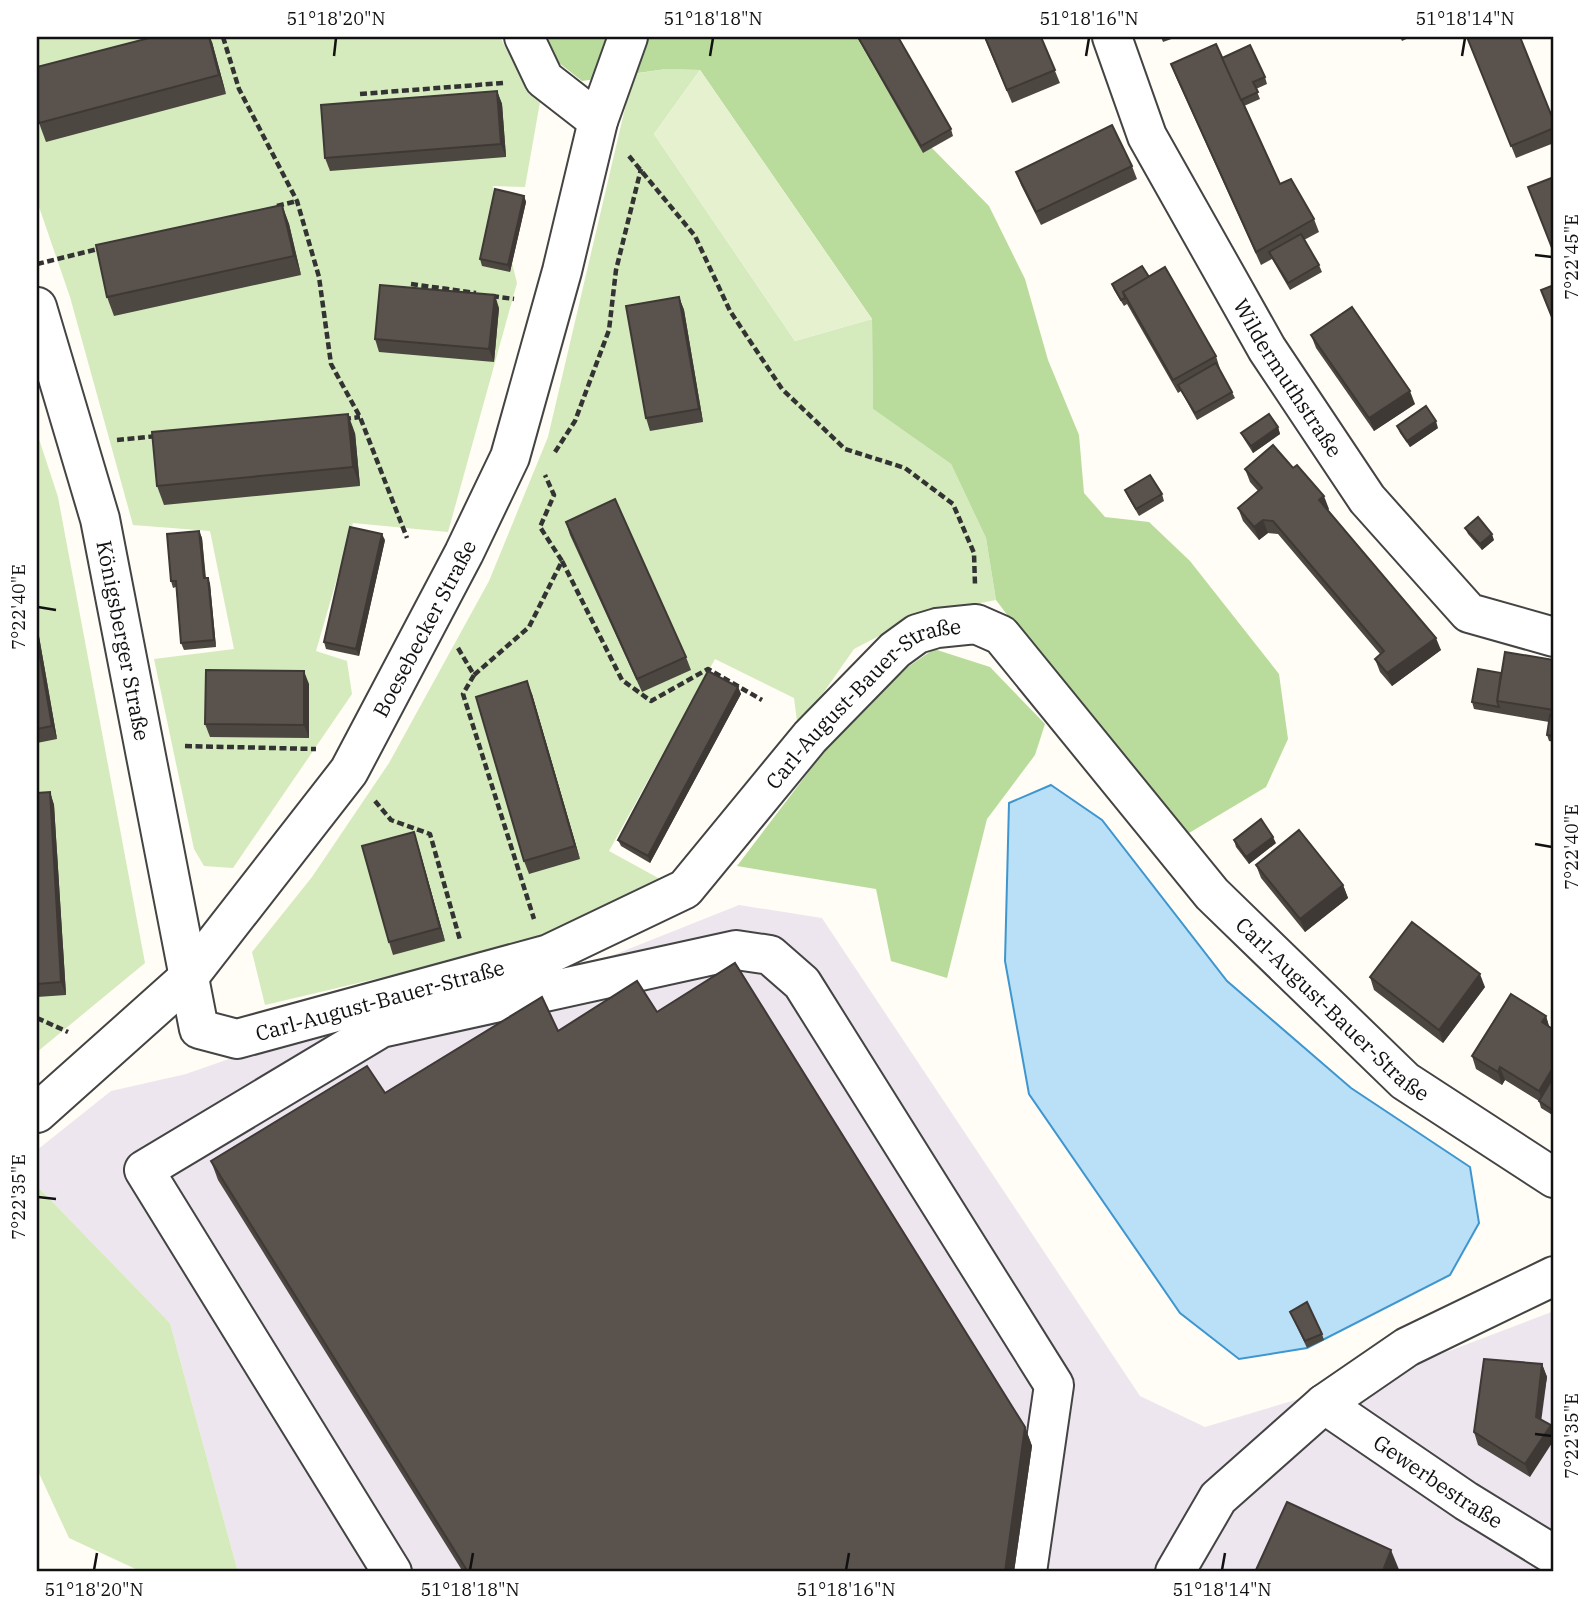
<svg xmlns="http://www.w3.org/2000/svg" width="1591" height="1609" viewBox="0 0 1591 1609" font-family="'IBM Plex Serif',serif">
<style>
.industrial{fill:#eee6ef}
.green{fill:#d5ebbd}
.forest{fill:#b9dc9c}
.pitch{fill:#e6f2cf}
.water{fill:#b9e0f7;stroke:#3f96cf;stroke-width:2}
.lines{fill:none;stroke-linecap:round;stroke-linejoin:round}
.minor-casing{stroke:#444;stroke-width:42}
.path{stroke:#333;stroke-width:4.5;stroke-dasharray:7 3.5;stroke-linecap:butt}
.minor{stroke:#fff;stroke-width:38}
.wall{fill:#4d4742}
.shaded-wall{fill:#3f3936}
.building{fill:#5a524d;stroke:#3f3936;stroke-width:2}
.ticks{fill:none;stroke:#111;stroke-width:2.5}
.labels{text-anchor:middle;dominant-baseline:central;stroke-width:7;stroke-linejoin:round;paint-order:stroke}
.street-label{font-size:21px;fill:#111;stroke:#fff}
.neatline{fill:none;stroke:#111;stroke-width:2.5}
.ticks-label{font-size:18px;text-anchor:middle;fill:#111}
</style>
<rect width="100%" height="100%" fill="#fffdf5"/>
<polygon class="industrial" points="739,905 822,918 1140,1396 1205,1427 1415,1364 1554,1311 1554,1572 238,1572 170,1323 37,1186 37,1150 111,1091 186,1074 346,1018 611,956"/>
<g class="green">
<polygon points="37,37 500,37 514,64 540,102 525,187 493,186 517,283 448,532 353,523 316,651 347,661 352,694 233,868 204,866 194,849 154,659 234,649 210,531 133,525 70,297 37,201"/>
<polygon points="666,69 700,70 654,134 795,341 872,319 873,409 951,464 986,538 996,600 919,615 854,649 798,729 794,698 715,659 609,851 671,885 532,942 265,1005 252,952 312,877 389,763 489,581 548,437 633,74"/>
<polygon points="37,433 58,497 145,963 37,1052"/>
<polygon points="37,1186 170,1323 238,1572 142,1572 69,1538 37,1469"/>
</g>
<g class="forest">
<polygon points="532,37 871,37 931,147 989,206 1025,279 1048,360 1079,435 1084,493 1105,517 1149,522 1190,561 1279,674 1288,739 1266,787 1184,836 1140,791 996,600 986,538 951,464 873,409 872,319 700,70 666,69 582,81 535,44"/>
<polygon points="934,649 990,667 1045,724 1035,755 987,819 947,978 891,961 876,889 737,866 867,695"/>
</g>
<polygon class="pitch" points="700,70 872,319 795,341 654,134"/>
<polygon class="water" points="1051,785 1102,820 1227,981 1351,1088 1470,1167 1479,1223 1450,1275 1307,1348 1239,1359 1180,1313 1029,1094 1005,961 1009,803"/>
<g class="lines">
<g class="minor-casing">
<g id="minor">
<polyline points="524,37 544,79 598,121"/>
<path id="s1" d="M1112,37L1147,136L1267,349L1367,499L1469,613L1554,637"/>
<path id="s2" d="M37,307L100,519L199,1029L237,1039L549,954L685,889L810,737L895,650L917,634L937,628L976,624L1001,635L1212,894L1405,1081L1554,1178"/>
<path id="s3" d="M37,1113L187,979L349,771L464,553L510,457L562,271L598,121L628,37"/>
<path id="s4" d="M1324,1404L1466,1501L1554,1555"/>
<polyline points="392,1572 144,1170 381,1028 736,950 770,955 802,983 1054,1385 1027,1572"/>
<polyline points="1175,1572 1218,1498 1324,1404 1407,1347 1554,1276"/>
</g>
</g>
<g class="path">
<polyline points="223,37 239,89 297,201 319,277 331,364 360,417 407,538"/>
<polyline points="360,94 503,83"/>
<polyline points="629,156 695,236 730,311 782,389 845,449 905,468 953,504 974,553 975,585"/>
<polyline points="277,206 297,201"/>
<polyline points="37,264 102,248"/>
<polyline points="411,284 476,293"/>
<polyline points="492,296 514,299"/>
<polyline points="344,419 360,417"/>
<polyline points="117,440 157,436"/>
<polyline points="555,452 575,421 609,330 616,270 641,169"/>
<polyline points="562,561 622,680 651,701 708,669 762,700"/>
<polyline points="458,648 474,675 463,694 534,919"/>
<polyline points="474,675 529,627 562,561 540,527 554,495 545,475"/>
<polyline points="185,746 316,749"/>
<polyline points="375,801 391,820 430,834 460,940"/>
<polyline points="37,1018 68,1032"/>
</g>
<use href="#minor" class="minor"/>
</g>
<g class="wall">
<polygon points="857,37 898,37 951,129 953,136 923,153"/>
<polygon points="984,37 1041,37 1060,83 1012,103"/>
<polygon points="1161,37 1177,37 1163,42"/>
<polygon points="1400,37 1411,37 1402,41"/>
<polygon points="1467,37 1554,122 1554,143 1516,158"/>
<polygon points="212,42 226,94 46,142 39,123"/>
<polygon points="1222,58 1265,77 1267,84 1256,89 1260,99 1244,106 1280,184 1314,219 1319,232 1304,240 1319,265 1322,272 1290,290 1272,259 1261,265 1176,77 1171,64"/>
<polygon points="497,91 502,104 506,157 330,171 325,158"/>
<polygon points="1132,166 1137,179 1041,225 1021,185 1016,172"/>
<polygon points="524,196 526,202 510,272 482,266 480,259"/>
<polygon points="282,205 289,224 301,275 114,316 107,297"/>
<polygon points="1149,277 1216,356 1220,369 1219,369 1232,392 1235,398 1197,420 1181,391 1178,393 1127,304 1124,306 1114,290 1112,284"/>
<polygon points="679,297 684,310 703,422 650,431 646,418"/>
<polygon points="499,308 494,362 379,352 375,339"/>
<polygon points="1311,335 1415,404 1374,431 1316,348"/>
<polygon points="1397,426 1438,428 1410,447 1400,433"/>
<polygon points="1278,427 1280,434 1253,453 1244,439 1241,433"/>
<polygon points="355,433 360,486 164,505 157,486"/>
<polygon points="1245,469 1329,509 1328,510 1441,650 1392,686 1380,672 1375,659 1380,654 1278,534 1268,533 1259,540 1243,521 1238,508 1258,491 1250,482"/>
<polygon points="1125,490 1162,494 1164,501 1139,516 1128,497"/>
<polygon points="566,522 686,657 691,670 642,692 570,535"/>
<polygon points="1465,528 1494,540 1482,550 1468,534"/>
<polygon points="199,531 202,538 206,578 208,578 210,584 216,647 184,650 181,643 176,587 173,588 171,581"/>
<polygon points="385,540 359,656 326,649 324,642"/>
<polygon points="37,625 57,739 37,743"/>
<polygon points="1554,660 1554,742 1549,741 1547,735 1549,722 1474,709 1472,702 1501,673"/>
<polygon points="309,684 309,738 210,737 205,724"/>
<polygon points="738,687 741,694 650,863 621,846 618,840"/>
<polygon points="532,694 580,859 529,874 524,861"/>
<polygon points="50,792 54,805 66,995 37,997 37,793"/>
<polygon points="414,832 418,845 445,941 393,955 389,942"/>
<polygon points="1234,840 1276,843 1249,864 1236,847"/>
<polygon points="1256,865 1343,885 1348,898 1305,932 1261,878"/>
<polygon points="1370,977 1485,987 1443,1043 1374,990"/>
<polygon points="657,1012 1025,1427 1032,1446 1014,1572 463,1572 218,1180 211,1161 385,1093 558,1031"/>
<polygon points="1546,1016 1549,1027 1554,1030 1554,1116 1541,1108 1539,1101 1505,1080 1502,1085 1476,1069 1472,1056"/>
<polygon points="1290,1312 1322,1334 1324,1340 1307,1348"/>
<polygon points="1542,1364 1547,1377 1530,1477 1478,1445 1474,1432"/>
</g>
<g class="shaded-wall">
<polygon points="209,37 210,37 212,42 226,94 219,75"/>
<polygon points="497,91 502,104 506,157 501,144"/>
<polygon points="524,196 526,202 510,272 508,265"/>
<polygon points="282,205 289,224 301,275 294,256"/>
<polygon points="495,295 499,308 494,362 489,349"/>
<polygon points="679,297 684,310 703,422 699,409"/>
<polygon points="1410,391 1415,404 1374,431 1369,418"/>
<polygon points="348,414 355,433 360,486 353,467"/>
<polygon points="1436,421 1438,428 1410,447 1407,441"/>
<polygon points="1278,427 1280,434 1253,453 1251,446"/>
<polygon points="1324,496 1329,509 1324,513 1319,500"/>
<polygon points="1263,520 1268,533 1259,540 1254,527"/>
<polygon points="199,531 202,538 206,585 204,578"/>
<polygon points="382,534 385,540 359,656 356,649"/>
<polygon points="1492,534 1494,540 1482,550 1480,544"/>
<polygon points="208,578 210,584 216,647 214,640"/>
<polygon points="37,625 57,739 52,726 37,639"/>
<polygon points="1436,638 1441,650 1392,686 1387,673"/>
<polygon points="304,671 309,684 309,738 304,725"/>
<polygon points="527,681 532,694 580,859 575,846"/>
<polygon points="738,687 741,694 650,863 648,856"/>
<polygon points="50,792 54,805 66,995 61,982"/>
<polygon points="414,832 418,845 445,941 440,928"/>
<polygon points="1273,837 1276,843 1249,864 1246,857"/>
<polygon points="1343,885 1348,898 1305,932 1300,919"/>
<polygon points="1480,974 1485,987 1443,1043 1439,1030"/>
<polygon points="1546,1016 1550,1029 1542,1022"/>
<polygon points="1554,1066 1554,1086 1543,1104 1539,1091"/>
<polygon points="1500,1067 1505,1080 1502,1085 1498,1072"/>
<polygon points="1542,1364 1547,1377 1540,1430 1536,1417"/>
<polygon points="1551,1425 1554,1435 1554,1440 1530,1477 1525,1464"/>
<polygon points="1025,1427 1032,1446 1014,1572 1005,1572"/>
<polygon points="1391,1550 1400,1572 1386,1572 1384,1568"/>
</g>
<g class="building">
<polygon points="153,37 209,37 219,75 39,123 37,115 37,67"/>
<polygon points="858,37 898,37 951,129 921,146"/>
<polygon points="985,37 1041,37 1055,70 1007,90"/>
<polygon points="1467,37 1520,37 1554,122 1554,128 1511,146"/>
<polygon points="1216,44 1280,184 1291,179 1314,219 1256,252 1171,64"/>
<polygon points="1250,45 1265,77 1253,82 1258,92 1241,100 1222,58"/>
<polygon points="497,91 501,144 325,158 321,105"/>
<polygon points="1112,125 1132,166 1036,212 1016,172"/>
<polygon points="1554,177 1554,253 1528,187"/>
<polygon points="495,189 524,196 508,265 480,259"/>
<polygon points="282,205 294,256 107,297 96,245"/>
<polygon points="1301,234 1319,265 1288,283 1269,252"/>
<polygon points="1142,266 1149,277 1123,292 1125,298 1121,300 1112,284"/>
<polygon points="1165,267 1216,356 1173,380 1123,292"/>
<polygon points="380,285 495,295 489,349 375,339"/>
<polygon points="1554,285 1554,322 1541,290"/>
<polygon points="679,297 699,409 646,418 626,306"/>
<polygon points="1352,307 1410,391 1369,418 1311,335"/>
<polygon points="1216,363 1232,392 1195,413 1178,385"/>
<polygon points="1426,406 1436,421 1407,441 1397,426"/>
<polygon points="348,414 353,467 157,486 152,432"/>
<polygon points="1269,414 1278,427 1251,446 1241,433"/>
<polygon points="1273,445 1293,468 1297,465 1324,496 1319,500 1436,638 1387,673 1375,659 1384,651 1273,521 1263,520 1254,527 1238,508 1262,488 1245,469"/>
<polygon points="1150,475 1162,494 1136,509 1125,490"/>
<polygon points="615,499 686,657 637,679 566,522"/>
<polygon points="1478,517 1492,534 1480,544 1465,528"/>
<polygon points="350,527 382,534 356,649 324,642"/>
<polygon points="199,531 204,578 208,578 214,640 181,643 176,581 171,581 167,534"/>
<polygon points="37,639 52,726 37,729"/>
<polygon points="1505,652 1554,660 1554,710 1497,701"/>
<polygon points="1478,669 1501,673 1497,701 1499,707 1472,702"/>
<polygon points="206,670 304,671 304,725 205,724"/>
<polygon points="708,671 738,687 648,856 618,840"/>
<polygon points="527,681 575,846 524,861 476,697"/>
<polygon points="1550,715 1554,716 1554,736 1547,735"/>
<polygon points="50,792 61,982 37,984 37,793"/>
<polygon points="1261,819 1273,837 1246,857 1234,840"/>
<polygon points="1299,830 1343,885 1300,919 1256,865"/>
<polygon points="414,832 440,928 389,942 362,846"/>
<polygon points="1412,922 1480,974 1439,1030 1370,977"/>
<polygon points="735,963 1025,1427 1005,1572 468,1572 211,1161 367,1066 385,1093 542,997 558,1031 637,981 657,1012"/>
<polygon points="1511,994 1546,1016 1542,1022 1554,1030 1554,1066 1539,1091 1500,1067 1498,1072 1472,1056"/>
<polygon points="1554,1076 1554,1111 1539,1101"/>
<polygon points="1307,1302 1322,1334 1305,1341 1290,1312"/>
<polygon points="1484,1359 1542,1364 1536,1417 1551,1425 1525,1464 1474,1432"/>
<polygon points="1287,1502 1391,1550 1384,1568 1395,1572 1255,1572"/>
</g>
<path class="ticks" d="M334,56L336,38M710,56L713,38M1086,56L1089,38M1462,56L1465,38M1535,255L1552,257M38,607L56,610M1535,844L1552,847M38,1197L56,1199M1535,1434L1552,1436M94,1570L97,1553M470,1570L473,1553M846,1570L849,1553M1222,1570L1225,1553"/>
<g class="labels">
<g class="street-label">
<text stroke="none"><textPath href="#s1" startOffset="385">Wildermuthstraße</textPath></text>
<text stroke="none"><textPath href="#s3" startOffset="626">Boesebecker Straße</textPath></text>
<text stroke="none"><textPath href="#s2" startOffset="345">Königsberger Straße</textPath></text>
<text stroke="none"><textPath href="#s2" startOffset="1516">Carl-August-Bauer-Straße</textPath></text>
<text stroke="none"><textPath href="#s2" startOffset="928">Carl-August-Bauer-Straße</textPath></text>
<text stroke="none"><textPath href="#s2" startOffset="2188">Carl-August-Bauer-Straße</textPath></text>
<text stroke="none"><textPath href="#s4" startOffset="138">Gewerbestraße</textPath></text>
</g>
</g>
<rect width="1591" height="1609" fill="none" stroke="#ffffff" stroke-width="77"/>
<rect x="38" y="38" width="1514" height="1532" class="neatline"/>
<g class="ticks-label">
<text x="336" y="25">51°18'20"N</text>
<text x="713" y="25">51°18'18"N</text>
<text x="1089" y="25">51°18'16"N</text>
<text x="1465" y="25">51°18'14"N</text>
<text transform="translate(1572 257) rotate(-90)" y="6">7°22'45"E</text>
<text transform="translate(19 607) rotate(-90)" y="6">7°22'40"E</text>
<text transform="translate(1572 847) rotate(-90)" y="6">7°22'40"E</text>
<text transform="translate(19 1197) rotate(-90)" y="6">7°22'35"E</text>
<text transform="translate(1572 1436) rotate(-90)" y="6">7°22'35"E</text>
<text x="94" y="1596">51°18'20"N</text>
<text x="470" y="1596">51°18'18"N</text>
<text x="846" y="1596">51°18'16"N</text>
<text x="1222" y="1596">51°18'14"N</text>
</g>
</svg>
